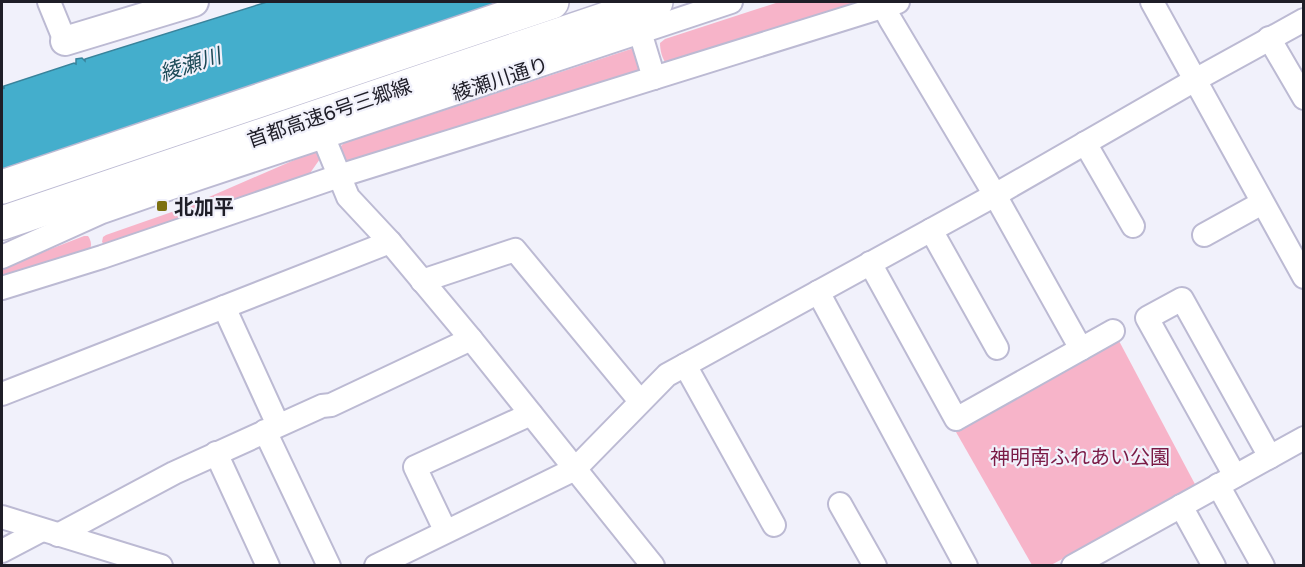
<svg xmlns="http://www.w3.org/2000/svg" width="1305" height="567" viewBox="0 0 1305 567" font-family="'Golos Text','Noto Sans JP',sans-serif">
<style>
.green{fill:#f7b4c9}
.water{fill:#44aecc;stroke:#39839b;stroke-width:1.5}
.lines{fill:none;stroke-linecap:round;stroke-linejoin:round}
.minor-casing{stroke:#bcbad3;stroke-width:26}
.major-casing{stroke:#bcbad3;stroke-width:32}
.highway-casing{stroke:#bcbad3;stroke-width:36}
.minor{stroke:#fff;stroke-width:22}
.major{stroke:#fff;stroke-width:28}
.highway{stroke:#fff;stroke-width:33}
.poi-dot{fill:#7d7111;stroke:#f1f1fb;stroke-width:2}
.labels{text-anchor:middle;dominant-baseline:central;stroke-width:4.5;stroke-linejoin:round;paint-order:stroke}
.street-label{font-size:20px;fill:#1f1e28;stroke:#f1f1fb}
.poi-label{font-size:20px;font-weight:bold;fill:#1f1e28;stroke:#f1f1fb;text-anchor:start}
.park-label{font-size:20px;fill:#7a1a45;stroke:#f1f1fb}
.water-label{font-size:21px;font-style:italic;fill:#1c4a57;stroke:#f1f1fb}
</style>
<rect width="100%" height="100%" fill="#f1f1fb"/>
<g class="green">
<path d="M779,2H865L667,65C662,59 660,50 660,43L665,39Z"/>
<polygon points="631,49 635,49 642,72 348,166 340,150 341,146 344,143"/>
<polygon points="315,151 320,151 322,156 308,176 105,245 102,242 103,237 106,235 186,207"/>
<path d="M84,236H88C91,240 93,247 88,251L2,276V268Z"/>
<polygon points="1118,339 1197,488 1051,565 1032,565 956,432"/>
</g>
<polygon class="water" points="267,2 501,2 2,171 2,85 4,89 4,86 74,63 76,64 76,59 82,58 85,61 85,59"/>
<g class="lines">
<g class="minor-casing">
<g id="minor">
<polyline points="49,2 65,41"/>
<polyline points="881,2 890,19 995,195 1081,349"/>
<polyline points="1152,2 1304,277"/>
<polyline points="640,32 654,78"/>
<polyline points="1269,38 1304,98"/>
<polyline points="323,136 348,197 390,242 471,339 653,566"/>
<polyline points="1085,143 1133,226"/>
<polyline points="931,230 997,348"/>
<polyline points="1204,235 1262,203"/>
<polyline points="2,257 102,212 197,179 731,2"/>
<polyline points="870,263 956,419 1113,331"/>
<polyline points="422,281 515,250 640,401"/>
<polyline points="2,288 102,257 339,176 898,2"/>
<polyline points="818,292 966,566"/>
<polyline points="224,307 278,425"/>
<polyline points="685,365 774,525"/>
<polyline points="2,394 390,242"/>
<polyline points="265,431 329,566"/>
<polyline points="216,453 268,566"/>
<polyline points="1235,476 1147,318 1182,299 1270,457"/>
<polyline points="1218,485 1263,566"/>
<polyline points="840,504 875,566"/>
<polyline points="1181,506 1214,566"/>
<polyline points="2,517 161,566"/>
<polyline points="445,530 415,467 531,414"/>
<polyline points="58,535 174,473 322,406 331,405 471,339"/>
<polyline points="2,551 42,530"/>
<polyline points="376,566 575,469 667,375 995,195 1195,80 1304,20"/>
<polyline points="1073,566 1304,438"/>
</g>
</g>
<g class="major-casing">
<polyline id="major" points="65,41 194,2"/>
</g>
<g class="highway-casing">
<g id="highway">
<polyline points="2,187 552,2"/>
<polyline points="2,223 656,2"/>
</g>
</g>
<use href="#minor" class="minor"/>
<use href="#major" class="major"/>
<use href="#highway" class="highway"/>
</g>
<rect class="poi-dot" x="156" y="200" width="12" height="12" rx="3"/>
<g class="labels">
<g class="street-label">
<text transform="translate(500 78) rotate(-18)">綾瀬川通り</text>
<text transform="translate(329 112) rotate(-19)">首都高速6号三郷線</text>
</g>
<g class="poi-label">
<text x="174" y="206">北加平</text>
</g>
<g class="park-label">
<text x="1080" y="456">神明南ふれあい公園</text>
</g>
<g class="water-label">
<text transform="translate(190 64) rotate(-18)">綾瀬川</text>
</g>
</g>
<rect width="1305" height="567" fill="none" stroke="#1f1e28" stroke-width="6"/>
</svg>
